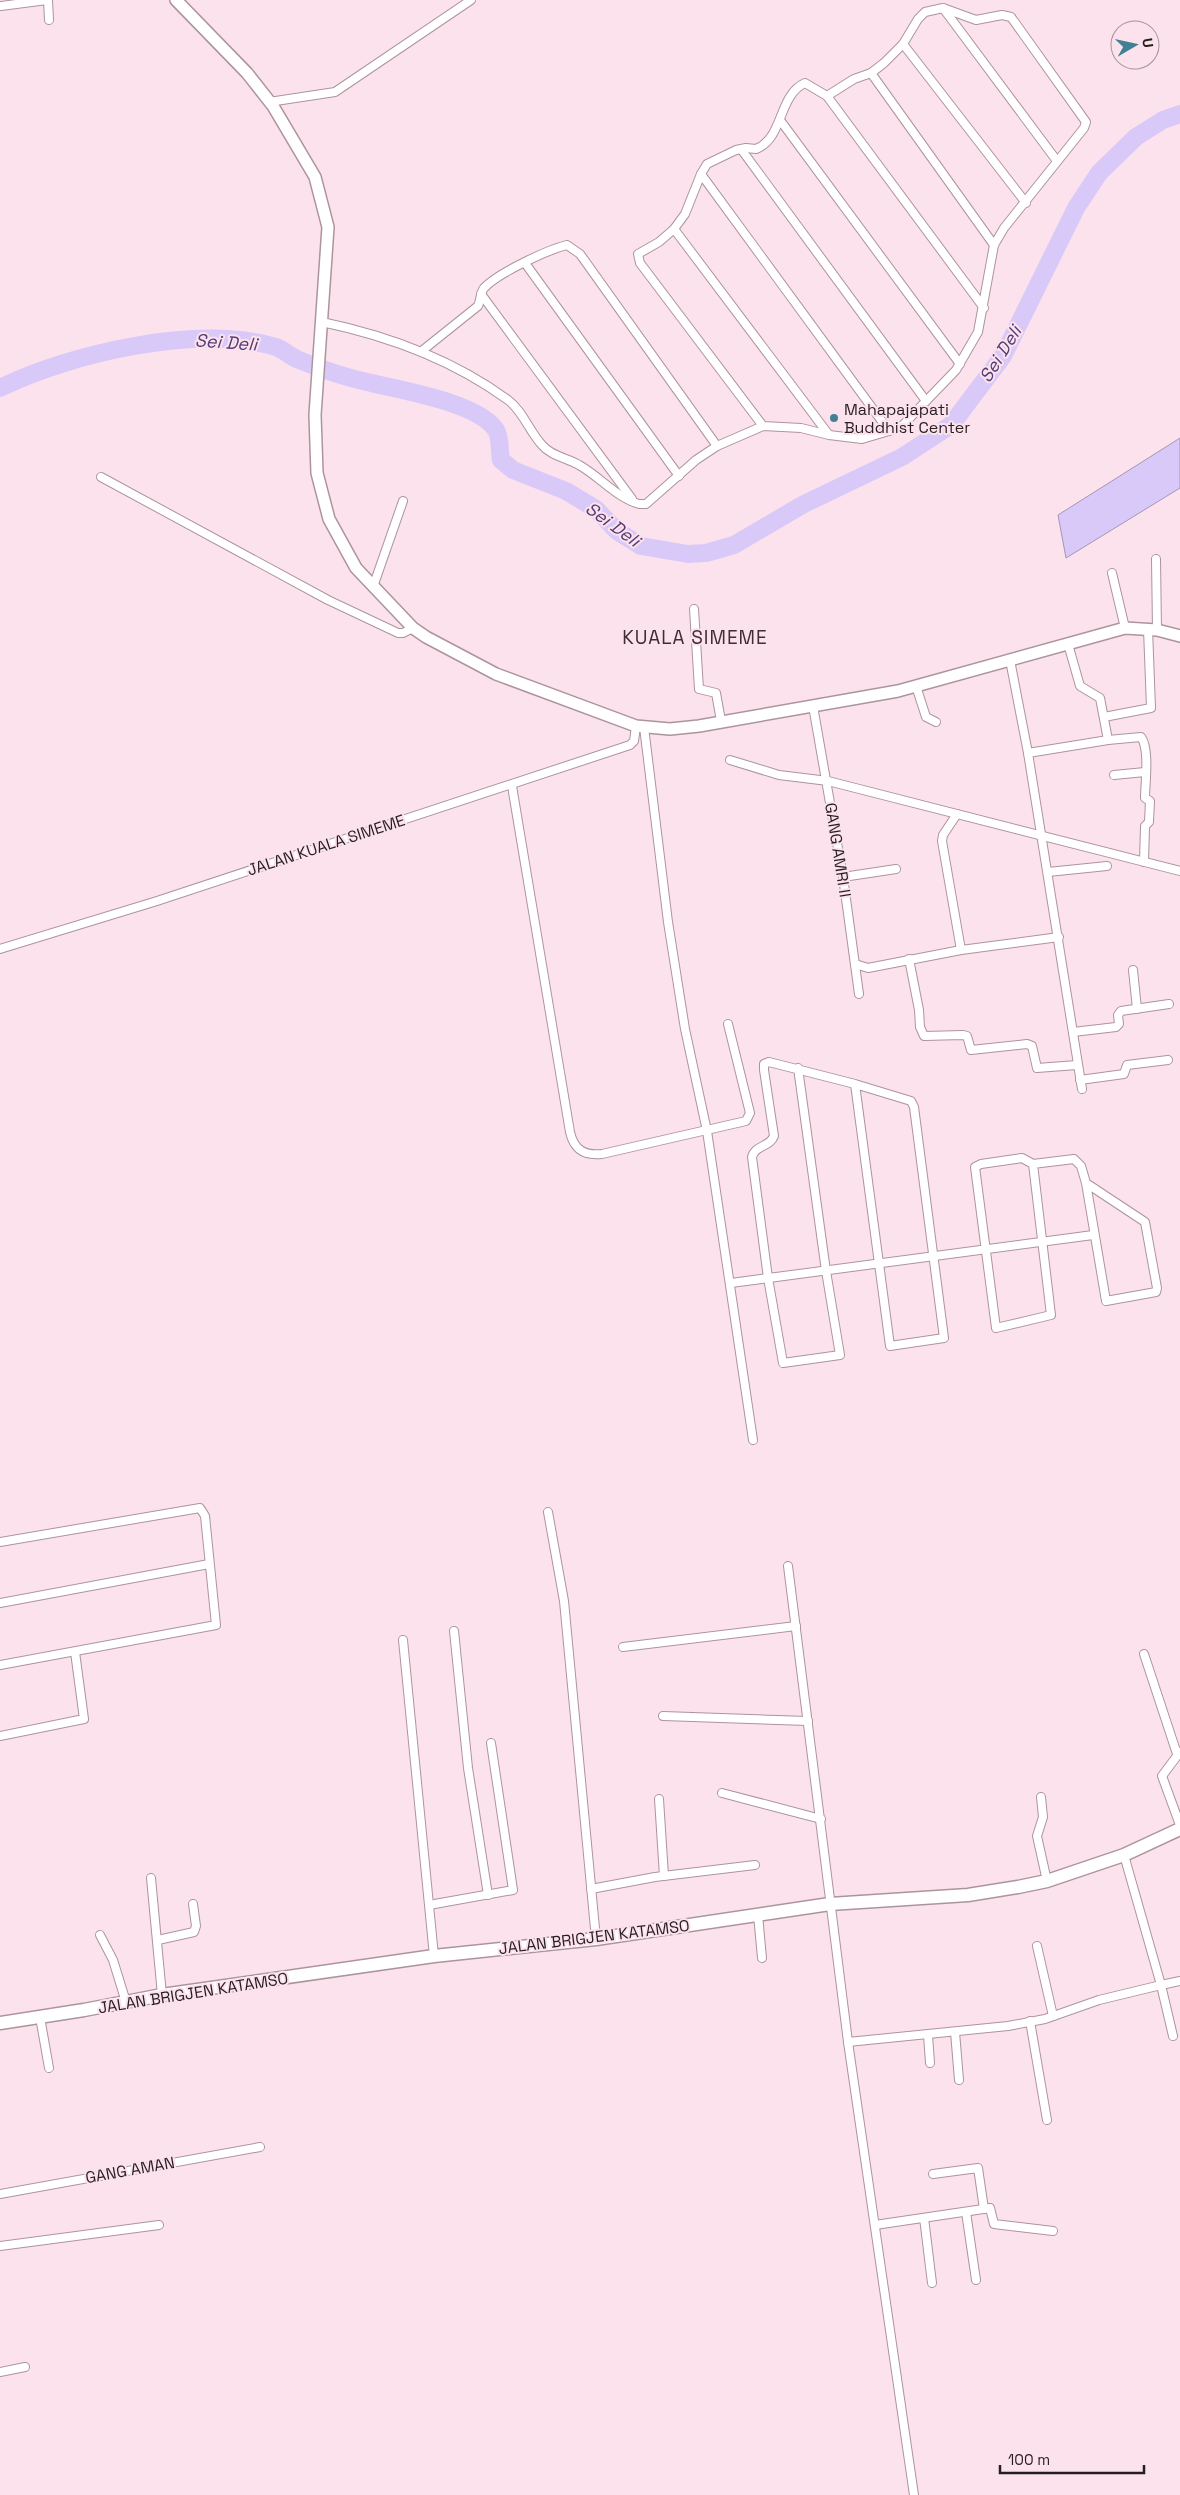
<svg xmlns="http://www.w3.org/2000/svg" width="1180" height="2495" viewBox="0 0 1180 2495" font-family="'Space Grotesk',sans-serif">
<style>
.water{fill:#d9c9f9;stroke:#a496b8}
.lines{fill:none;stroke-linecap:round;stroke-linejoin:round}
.river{stroke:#d9c9f9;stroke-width:18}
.street-casing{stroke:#ac949e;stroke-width:10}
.secondary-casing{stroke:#ac949e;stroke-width:14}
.primary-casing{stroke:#ac949e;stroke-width:15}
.street{stroke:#fff;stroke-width:8}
.secondary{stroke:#fff;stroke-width:11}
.primary{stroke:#fff;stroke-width:12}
.poi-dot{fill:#428195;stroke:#fce2ec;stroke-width:2}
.labels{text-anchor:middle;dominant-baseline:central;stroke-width:4;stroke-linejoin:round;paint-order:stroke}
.poi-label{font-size:16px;fill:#271e22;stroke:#fce2ec;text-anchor:start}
.street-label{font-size:16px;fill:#271e22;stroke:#fce2ec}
.water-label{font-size:18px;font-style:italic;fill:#533d77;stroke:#fce2ec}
.quarter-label{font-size:19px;letter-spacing:1px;fill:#3f2c34;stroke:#fce2ec}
</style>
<rect width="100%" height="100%" fill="#fce2ec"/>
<polygon class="water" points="1180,438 1180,488 1066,558 1058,515"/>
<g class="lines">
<path class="river" d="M0,388C71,353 199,324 276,347C284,350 291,357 299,360C321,369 344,377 367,382C399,390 478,402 496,430C501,438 499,451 501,460L513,470L566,491L596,509L617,531L641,546L688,554L706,553L734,545L804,504L902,457L951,425L1003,356L1076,208L1099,173L1136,137L1163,120L1180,114"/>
<g class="street-casing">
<g id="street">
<polyline points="48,0 49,20"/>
<polyline points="1,6 47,0"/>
<polyline points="943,8 1057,161"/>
<polyline points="903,44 1026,203"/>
<polyline points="871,73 994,245"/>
<polyline points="827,96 984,308"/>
<polyline points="269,102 335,92 471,0"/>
<polyline points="780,120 960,364"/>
<polyline points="741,149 926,401"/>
<polyline points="701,174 889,431"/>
<polyline points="674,229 829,435"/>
<polyline points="525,263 679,476"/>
<polyline points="481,294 632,499"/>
<path d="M322,322C389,336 452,359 508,400C523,411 529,431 542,445C551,456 567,458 579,465C599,476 617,498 639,504H646L696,460L717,446L763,426L801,428L829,435L862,439L889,431L903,425L956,370L978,332L994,245L1004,228L1084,128L1086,122L1011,17L1002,15L976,20L943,8L925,12L918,19L903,44L884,63L871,73L854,79L827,96L805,83C778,95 784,138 756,149L746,148L736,150L707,164L701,174L685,214L674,229L659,242L638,254L640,263L763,426"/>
<path d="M423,350L478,306C481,300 480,293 484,288C498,273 547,250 567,245L580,254L717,446"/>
<polyline points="101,477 328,600 398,633 403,633 413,628"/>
<polyline points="1156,559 1157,630"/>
<polyline points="1112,573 1125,628"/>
<polyline points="373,587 403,501"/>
<polyline points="694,609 699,689 716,693 721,721"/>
<polyline points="1068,644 1080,686 1100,698 1108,740"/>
<polyline points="1010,660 1028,753 1082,1089"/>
<polyline points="916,686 926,717 936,722"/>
<polyline points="813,706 843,877 859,994"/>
<polyline points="1104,717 1151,708 1148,629"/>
<polyline points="644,727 668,922 685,1029 707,1131 753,1440"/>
<path d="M1028,753L1108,740L1141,737C1150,749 1145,783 1145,798L1150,801L1149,822L1145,826L1144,862"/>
<polyline points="730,760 779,775 828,781 1180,871"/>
<polyline points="1114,775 1145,772"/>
<path d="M512,786L570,1132C574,1150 585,1156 602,1154L746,1121L750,1113L728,1024"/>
<polyline points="957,814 943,835 942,841 961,950"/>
<polyline points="1048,872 1107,866"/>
<polyline points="843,877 896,869"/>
<polyline points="0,949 157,901 630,745 634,741 636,726"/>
<polyline points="909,959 919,1010 920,1027 924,1036 963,1035 967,1036 971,1050 1027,1044 1032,1046 1037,1068 1077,1065"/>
<polyline points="855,964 868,968 961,950 1059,937"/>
<polyline points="1133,970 1137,1009"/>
<polyline points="1073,1032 1116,1027 1119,1024 1118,1015 1121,1011 1169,1004"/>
<path d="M798,1068L826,1271L840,1355L783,1363L768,1278L752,1157C755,1145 770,1147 774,1136L764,1070V1064L769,1062L855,1084L911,1101L914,1107L944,1338L890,1346L855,1084"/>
<polyline points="1080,1080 1124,1074 1127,1065 1168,1060"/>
<polyline points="1033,1164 1022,1158 981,1164 975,1167 996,1328 1051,1315 1033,1164 1074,1159 1081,1166 1086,1183 1106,1301 1156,1292 1157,1288 1145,1222 1086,1183"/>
<polyline points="731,1283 1093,1235"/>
<polyline points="548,1512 564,1601 596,1939"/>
<polyline points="0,1542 200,1508 205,1516 216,1625 0,1665"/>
<polyline points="788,1566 848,2042 914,2495"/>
<polyline points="0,1603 209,1564"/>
<polyline points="454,1631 468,1768 488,1895"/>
<polyline points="403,1640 434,1956"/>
<polyline points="623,1647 796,1626"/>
<polyline points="1144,1654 1177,1754"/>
<polyline points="663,1716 808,1721"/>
<polyline points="0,1736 84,1719 75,1652"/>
<polyline points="1180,1752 1162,1776 1180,1825"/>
<polyline points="722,1793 821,1819"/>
<polyline points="1041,1797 1043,1817 1037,1836 1047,1881"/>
<polyline points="659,1799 664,1876"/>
<polyline points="151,1878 162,1995"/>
<polyline points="591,1889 655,1877 755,1865"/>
<polyline points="429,1905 513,1890 491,1743"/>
<polyline points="758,1915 762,1958"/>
<polyline points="100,1935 113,1960 126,2002"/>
<polyline points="158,1940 194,1932 196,1926 193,1904"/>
<polyline points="1037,1946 1053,2016"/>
<polyline points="40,2017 49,2068"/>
<polyline points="1030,2021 1047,2120"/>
<polyline points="955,2032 959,2080"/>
<polyline points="928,2035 930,2063"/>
<polyline points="1173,2036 1161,1985 1180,1981"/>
<polyline points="848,2042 1008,2026 1045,2019 1099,2000 1161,1985 1124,1855"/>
<polyline points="933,2174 978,2168 984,2209"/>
<polyline points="0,2194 260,2147"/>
<polyline points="966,2212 976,2280"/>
<polyline points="924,2218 932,2283"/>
<polyline points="875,2225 990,2208 994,2224 1053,2231"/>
<polyline points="0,2246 159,2225"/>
<polyline points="0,2372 25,2367"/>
</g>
</g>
<g class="secondary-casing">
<polyline id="secondary" points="176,0 247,73 273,106 315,177 328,227 315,415 317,473 329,519 356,568 413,628 426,637 496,674 636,726 670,729 699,726 898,691 1125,628 1157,630 1180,636"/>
</g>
<g class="primary-casing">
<polyline id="primary" points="0,2023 84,2010 162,1995 434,1956 596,1939 830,1904 968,1895 1018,1887 1047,1881 1124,1855 1180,1829"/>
</g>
<use href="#street" class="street"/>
<use href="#secondary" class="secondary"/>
<use href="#primary" class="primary"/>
</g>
<circle class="poi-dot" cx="834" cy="418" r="5"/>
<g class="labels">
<g class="poi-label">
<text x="844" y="409">Mahapajapati<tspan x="844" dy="18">Buddhist Center</tspan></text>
</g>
<g class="street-label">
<text transform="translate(326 845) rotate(-18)">JALAN KUALA SIMEME</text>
<text transform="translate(838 850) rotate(81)">GANG AMRI II</text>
<text transform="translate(594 1937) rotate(-7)">JALAN BRIGJEN KATAMSO</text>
<text transform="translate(193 1993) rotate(-9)">JALAN BRIGJEN KATAMSO</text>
<text transform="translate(130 2170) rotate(-10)">GANG AMAN</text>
</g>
<g class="water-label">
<text transform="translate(226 342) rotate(4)">Sei Deli</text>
<text transform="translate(1000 354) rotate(-58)">Sei Deli</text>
<text transform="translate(613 524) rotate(36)">Sei Deli</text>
</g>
<g class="quarter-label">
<text x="695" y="637">KUALA SIMEME</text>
</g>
</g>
<g transform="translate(1135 45) rotate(81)"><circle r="24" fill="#fce2ec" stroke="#a7949b"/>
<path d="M0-4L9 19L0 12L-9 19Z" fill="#428195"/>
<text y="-8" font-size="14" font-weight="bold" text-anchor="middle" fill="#271e22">U</text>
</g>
<path d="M1000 2465v8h144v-8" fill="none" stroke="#271e22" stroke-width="2.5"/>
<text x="1008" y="2465" font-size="15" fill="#271e22" stroke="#fce2ec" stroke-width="4" paint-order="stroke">100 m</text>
</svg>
